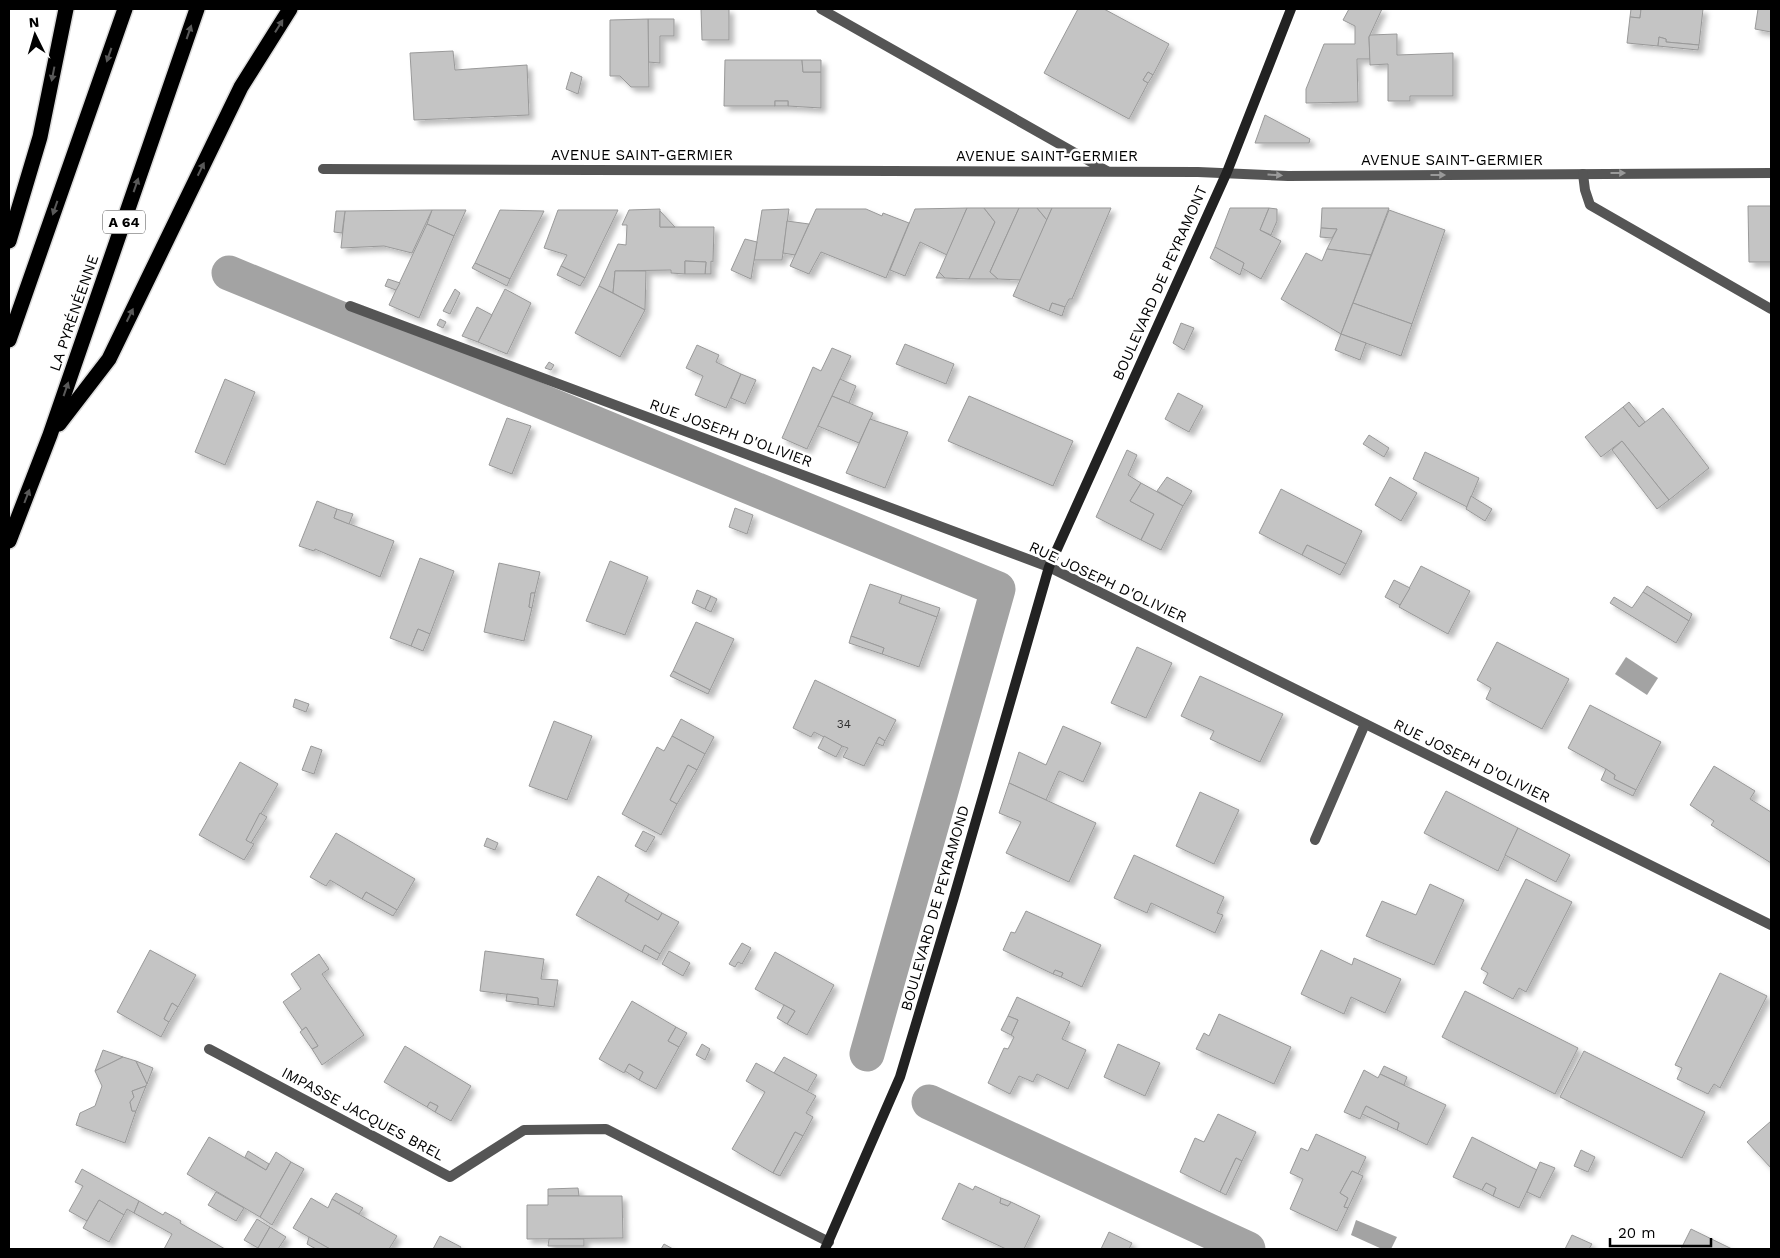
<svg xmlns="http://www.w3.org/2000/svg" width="1780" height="1258" viewBox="0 0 1780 1258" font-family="'Work Sans',sans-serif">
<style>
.water{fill:#a3a3a3}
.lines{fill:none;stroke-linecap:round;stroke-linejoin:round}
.canal{stroke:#a3a3a3;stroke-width:35}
.building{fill:#c4c4c4;stroke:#999;filter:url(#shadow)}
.highway-casing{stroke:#dbdbdb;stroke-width:18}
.street{stroke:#555;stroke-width:10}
.secondary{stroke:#222;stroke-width:10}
.highway{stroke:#000;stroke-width:15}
.oneway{fill:#595959}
.oneway2{fill:#999}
.labels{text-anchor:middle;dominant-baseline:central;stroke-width:5;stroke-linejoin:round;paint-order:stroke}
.number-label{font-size:12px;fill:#313131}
.shield{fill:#fff;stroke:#4c4c4c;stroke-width:1}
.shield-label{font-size:14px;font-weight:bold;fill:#000}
.street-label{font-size:15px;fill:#000;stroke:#fff}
</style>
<defs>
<filter id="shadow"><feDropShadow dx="4.5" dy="4.5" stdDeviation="2.5" flood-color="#0004"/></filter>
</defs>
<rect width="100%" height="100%" fill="#fff"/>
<g class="water">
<polygon points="1626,657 1658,678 1647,695 1615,674"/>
<polygon points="1356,1220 1397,1237 1391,1249 1382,1249 1351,1235"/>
</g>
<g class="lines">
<g class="canal">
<polyline points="229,273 998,589 867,1054"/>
<polyline points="929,1102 1248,1249"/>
</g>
</g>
<g class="building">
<polygon points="701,9 729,9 729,40 702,40"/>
<polygon points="1078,9 1104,9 1169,44 1153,75 1148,72 1143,80 1148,83 1129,119 1044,73"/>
<polygon points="1349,9 1382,9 1369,37 1370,59 1357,59 1358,102 1306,103 1306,89 1324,44 1355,44 1355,26 1343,20"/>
<polygon points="1631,9 1641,9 1640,18 1630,17"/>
<polygon points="1641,9 1703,9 1699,45 1666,42 1666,39 1659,37 1658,46 1627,43 1630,17 1640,18"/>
<polygon points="1758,9 1771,9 1771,32 1755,29"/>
<polygon points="648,19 674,19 674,36 660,36 660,63 648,62"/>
<polygon points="648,19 649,87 631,87 620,76 610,76 610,20"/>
<polygon points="1397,34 1397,55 1453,53 1453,96 1410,96 1410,101 1388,101 1388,64 1370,65 1369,37 1370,35"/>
<polygon points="1659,37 1666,39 1666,42 1699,45 1698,50 1658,46"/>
<polygon points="453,51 455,70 527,65 529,115 414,120 410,53"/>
<polygon points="725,60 802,60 803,72 821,72 821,108 788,106 788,101 775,101 775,106 724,106"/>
<polygon points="802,60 821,60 821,72 803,72"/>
<polygon points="571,72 582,77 578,94 566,89"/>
<polygon points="1148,72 1153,75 1148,83 1143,80"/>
<rect x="775" y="101" width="13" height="5"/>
<polygon points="1265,115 1310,139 1309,143 1255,143"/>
<polygon points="1748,206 1771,206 1771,262 1749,262"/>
<polygon points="967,208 947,255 920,242 905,276 890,270 915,209"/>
<polygon points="967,208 984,208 995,222 969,279 945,278 939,272"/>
<polygon points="984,208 1019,208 990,272 998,279 969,279 995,222"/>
<polygon points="1019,208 1037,208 1047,220 1021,280 998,279 990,272"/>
<polygon points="1037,208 1052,208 1047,220"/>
<polygon points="1052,208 1111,208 1072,299 1069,299 1065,307 1052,303 1049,311 1013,296"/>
<polygon points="1230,208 1269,208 1260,230 1281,241 1261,279 1242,268 1244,263 1215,247"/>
<polygon points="1269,208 1277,209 1277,221 1271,235 1260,230"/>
<polygon points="1322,208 1389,208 1371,255 1327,249 1337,229 1321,228"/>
<polygon points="660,209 660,227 714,227 713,262 711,261 711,274 705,274 706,262 685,261 685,274 671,273 671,270 615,271 613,293 599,286 618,244 626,245 627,225 622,225 629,210"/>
<polygon points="789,209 782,260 754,260 762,210"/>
<polygon points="816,209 866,209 882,216 883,213 909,223 886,278 821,252 809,274 790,266"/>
<polygon points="432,210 466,210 454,236 427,224"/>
<polygon points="432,210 412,253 384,246 341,248 345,211"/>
<polygon points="500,210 544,211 510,279 475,263"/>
<polygon points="558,210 618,210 585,278 561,266 567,255 544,248"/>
<polygon points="1389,210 1445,230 1412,324 1353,303"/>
<polygon points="336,211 345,211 342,233 334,232"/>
<polygon points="660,211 675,227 660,227"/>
<polygon points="787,221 809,224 795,255 783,253"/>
<polygon points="427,224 454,236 419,318 389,305"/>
<polygon points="1321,228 1337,229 1332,238 1320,237"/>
<polygon points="745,239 757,242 751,279 731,270"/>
<polygon points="1215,247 1244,263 1240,275 1210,258"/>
<polygon points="1327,249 1371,255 1341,334 1281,299 1306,253 1322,261"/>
<polygon points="685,261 706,262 705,274 685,274"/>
<polygon points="475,263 510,279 507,286 472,268"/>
<polygon points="561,266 585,278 580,286 557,275"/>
<polygon points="615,271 646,271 645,310 613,293"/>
<polygon points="939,272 945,278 936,278"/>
<polygon points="388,279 400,283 396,290 385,286"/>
<polygon points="599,286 645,310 620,357 575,333"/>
<polygon points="455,289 460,293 450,314 443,311"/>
<polygon points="505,289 531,303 507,354 478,342"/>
<polygon points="1052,303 1065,307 1062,316 1049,311"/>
<polygon points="1353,303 1412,324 1401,356 1341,334"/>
<polygon points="477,307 492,315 478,342 462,336"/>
<polygon points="440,319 446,322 443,328 437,325"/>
<polygon points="1181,323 1194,328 1184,350 1173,343"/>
<polygon points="1341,334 1366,343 1360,360 1335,350"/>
<polygon points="905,344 954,364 946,384 896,364"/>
<polygon points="697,345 719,355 716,362 741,374 726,408 695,395 703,376 686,368"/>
<polygon points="832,348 851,356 807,449 782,438 813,367 821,371"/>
<polygon points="549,362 554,365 551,370 545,368"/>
<polygon points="741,374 756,380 745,404 731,398"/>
<polygon points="225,379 255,392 225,465 195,452"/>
<polygon points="840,379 856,386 849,403 832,396"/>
<polygon points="1178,393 1203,406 1189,432 1165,419"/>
<polygon points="832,396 873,413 859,443 818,426"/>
<polygon points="969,396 1073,441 1053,486 948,441"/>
<polygon points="1629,402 1645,422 1639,427 1623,407"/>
<polygon points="1623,407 1639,427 1663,408 1709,468 1669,500 1622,441 1601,457 1585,437"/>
<polygon points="507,418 531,426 512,474 489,465"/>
<polygon points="870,419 908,432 885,488 846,473"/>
<polygon points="1369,435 1389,448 1384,457 1363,444"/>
<polygon points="1622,441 1669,500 1657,509 1612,450"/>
<polygon points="1127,450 1137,455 1128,475 1141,483 1130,501 1154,514 1141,540 1096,517"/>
<polygon points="1425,452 1479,478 1467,507 1413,479"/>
<polygon points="1167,477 1192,491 1183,506 1157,491"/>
<polygon points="1390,477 1417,493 1401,521 1375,505"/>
<polygon points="1141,483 1183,506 1161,550 1141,540 1154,514 1130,501"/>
<polygon points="1281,489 1362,531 1346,564 1307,545 1302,555 1259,533"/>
<polygon points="1471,496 1492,509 1485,521 1466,509"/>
<polygon points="317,501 337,509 334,518 394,541 380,577 315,549 314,551 299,546"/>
<polygon points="735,508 753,515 747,534 729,527"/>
<polygon points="337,509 353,514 349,524 334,518"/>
<polygon points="1307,545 1346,564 1340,575 1302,555"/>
<polygon points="420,558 454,571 430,634 418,629 411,646 390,638"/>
<polygon points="610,561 648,577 625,635 586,621"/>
<polygon points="499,563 540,572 535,593 531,593 529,607 532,608 524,641 484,632"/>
<polygon points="1421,566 1470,591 1448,634 1399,607"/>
<polygon points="1394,580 1410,588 1400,605 1385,597"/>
<polygon points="870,584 902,595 899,603 937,617 919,667 882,654 884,648 851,636"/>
<polygon points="1647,586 1692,614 1689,621 1643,592"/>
<polygon points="697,590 711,596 705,609 692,603"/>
<polygon points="1643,592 1689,621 1676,643 1610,603 1614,597 1632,608"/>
<polygon points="531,593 535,593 532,608 529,607"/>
<polygon points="902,595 940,608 937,617 899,603"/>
<polygon points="711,596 717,599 711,612 705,609"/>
<polygon points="696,622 734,639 710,690 673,671"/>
<polygon points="418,629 430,634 423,651 411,646"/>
<polygon points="851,636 884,648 882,654 849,643"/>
<polygon points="1497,642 1569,679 1542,729 1486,699 1491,688 1477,680"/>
<polygon points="1137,647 1172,663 1146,718 1111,703"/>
<polygon points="673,671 710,690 708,694 670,676"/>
<polygon points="1200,676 1283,714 1260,762 1210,739 1214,731 1181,716"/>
<polygon points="815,680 896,720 885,741 879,737 864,766 843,757 848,748 842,746 814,732 811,737 793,728"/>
<polygon points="295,699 309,704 306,712 293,707"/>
<polygon points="1590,705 1661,742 1636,790 1614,779 1615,775 1606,769 1568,748"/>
<polygon points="681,719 714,737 705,754 672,736"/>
<polygon points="554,721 592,736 567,800 529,786"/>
<polygon points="1063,726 1101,743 1083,782 1059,771 1046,800 1009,783 1019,752 1046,765"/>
<polygon points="672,736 705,754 697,770 688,765 670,800 677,804 661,835 622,814 657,747 664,751"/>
<polygon points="824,736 842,746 836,757 818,748"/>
<polygon points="879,737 885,741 883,746 876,743"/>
<polygon points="311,746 322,750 314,774 302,770"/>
<polygon points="240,762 278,784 246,840 254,844 244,860 199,835"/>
<polygon points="688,765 697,770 677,804 670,800"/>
<polygon points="1714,766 1755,791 1750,799 1771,812 1771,863 1711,825 1714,821 1690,805"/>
<polygon points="1606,769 1615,775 1614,779 1636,790 1633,796 1601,780"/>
<polygon points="1009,783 1096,823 1069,882 1006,853 1021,822 999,813"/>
<polygon points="1446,791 1518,828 1498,871 1424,833"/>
<polygon points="1200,792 1239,810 1214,864 1176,846"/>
<polygon points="260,813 267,817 251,843 246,840"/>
<polygon points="1518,828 1570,855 1556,882 1505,855"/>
<polygon points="643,831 655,837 646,852 635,846"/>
<polygon points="336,833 415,879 397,910 366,892 362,899 330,880 326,886 310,877"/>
<polygon points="487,838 498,843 495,850 484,846"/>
<polygon points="1134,855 1224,897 1217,913 1223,915 1215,933 1151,903 1147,913 1114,898"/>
<polygon points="598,876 629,894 625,901 658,920 662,913 679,922 660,954 645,945 642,952 576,915"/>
<polygon points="1526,879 1572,902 1526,992 1519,988 1513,999 1483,983 1488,973 1481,969"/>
<polygon points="1430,884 1464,900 1434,965 1366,936 1382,901 1416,915"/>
<polygon points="366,892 397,910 393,916 362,899"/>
<polygon points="629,894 662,913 658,920 625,901"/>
<polygon points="1026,911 1101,945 1082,987 1061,977 1063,973 1055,970 1053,974 1003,950 1011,932 1015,933"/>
<polygon points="742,943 751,948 742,964 738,962 735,967 729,964"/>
<polygon points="645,945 660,954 657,960 642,952"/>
<polygon points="150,950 196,975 178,1007 172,1003 164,1019 169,1022 161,1037 117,1012"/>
<polygon points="1321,950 1352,965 1354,958 1401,979 1385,1013 1351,997 1344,1014 1301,994"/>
<polygon points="485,951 544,959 541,979 558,980 554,1007 538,1005 538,998 480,991"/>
<polygon points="669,951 690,963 683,976 662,964"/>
<polygon points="775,952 834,985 807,1035 787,1024 795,1011 755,989"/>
<polygon points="319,954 329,969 322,974 364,1035 322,1065 312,1049 318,1046 306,1027 302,1030 283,1002 301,989 291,974"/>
<polygon points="1055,970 1063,973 1061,977 1053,974"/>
<polygon points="1720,973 1767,996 1720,1088 1714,1084 1708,1094 1677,1079 1682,1068 1675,1065"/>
<polygon points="1465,991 1578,1048 1555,1094 1442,1037"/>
<polygon points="507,994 538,998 538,1005 506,1001"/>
<polygon points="1017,997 1070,1022 1062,1039 1086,1050 1068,1089 1037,1074 1033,1082 1019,1076 1010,1094 988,1083 1004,1048 1008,1049 1014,1037 1011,1035 1018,1020 1008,1016"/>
<polygon points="632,1001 676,1027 668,1041 679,1047 656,1089 639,1080 643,1072 629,1064 624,1073 599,1059"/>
<polygon points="172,1003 178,1007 169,1022 164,1019"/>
<polygon points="784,1005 795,1011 787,1024 777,1018"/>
<polygon points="1219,1014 1291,1047 1274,1084 1196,1049 1204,1033 1209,1036"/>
<polygon points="1008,1016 1018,1020 1011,1035 1001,1030"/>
<polygon points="306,1027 318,1046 312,1049 300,1032"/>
<polygon points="676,1027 687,1033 679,1047 668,1041"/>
<polygon points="702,1044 710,1049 705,1060 696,1055"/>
<polygon points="1118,1044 1160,1063 1145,1096 1104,1077"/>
<polygon points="405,1046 471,1086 451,1121 435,1112 438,1106 430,1102 427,1107 384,1082"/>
<polygon points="103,1050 123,1057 95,1071"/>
<polygon points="1584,1051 1705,1112 1682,1158 1560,1097"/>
<polygon points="123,1057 136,1061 147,1084 146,1086 132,1091 134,1097 130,1102 132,1111 136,1111 125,1143 76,1125 80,1113 95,1106 102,1086 95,1071"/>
<polygon points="784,1057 817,1075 807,1092 774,1073"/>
<polygon points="136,1061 153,1068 147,1084"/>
<polygon points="756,1063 816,1096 806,1113 813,1117 803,1136 795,1132 773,1173 732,1149 765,1092 746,1081"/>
<polygon points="629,1064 643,1072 639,1080 625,1071"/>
<polygon points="1384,1066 1407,1077 1404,1085 1380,1074"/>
<polygon points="1364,1070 1378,1078 1380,1074 1446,1105 1427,1145 1397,1130 1399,1123 1366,1106 1360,1119 1344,1112"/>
<polygon points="146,1086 136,1111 132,1111 130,1102 134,1097 132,1091"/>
<polygon points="430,1102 438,1106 435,1112 427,1107"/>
<polygon points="1366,1106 1399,1123 1397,1130 1362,1114"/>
<polygon points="1218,1114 1256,1132 1242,1161 1236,1158 1220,1192 1180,1172 1195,1138 1204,1142"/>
<polygon points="1771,1121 1771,1168 1747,1142"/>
<polygon points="795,1132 803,1136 780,1176 773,1173"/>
<polygon points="1316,1134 1366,1157 1358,1174 1352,1171 1340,1193 1348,1198 1344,1207 1348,1208 1337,1231 1290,1209 1303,1179 1290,1173 1301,1148 1308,1151"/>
<polygon points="209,1137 266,1170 276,1152 291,1162 260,1217 187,1174"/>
<polygon points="1472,1137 1537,1170 1519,1208 1493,1196 1496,1188 1486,1183 1482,1190 1453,1177"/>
<polygon points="1581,1150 1595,1157 1588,1172 1574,1166"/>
<polygon points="248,1151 269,1164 266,1170 245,1157"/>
<polygon points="1236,1158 1242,1161 1226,1195 1220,1192"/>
<polygon points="291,1162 304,1169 272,1225 260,1217"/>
<polygon points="1540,1162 1555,1168 1540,1198 1527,1192"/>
<polygon points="82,1169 139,1201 134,1213 127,1209 124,1215 99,1200 87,1221 69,1211 83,1186 75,1182"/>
<polygon points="1352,1171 1363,1176 1348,1208 1344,1207 1348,1198 1340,1193"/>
<polygon points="959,1183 973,1190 975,1186 1001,1198 1000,1203 1008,1206 1011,1202 1040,1216 1024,1249 1006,1249 942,1219"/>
<polygon points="1486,1183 1496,1188 1493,1196 1482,1190"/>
<polygon points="578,1188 579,1196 548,1196 548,1189"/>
<polygon points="216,1192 244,1208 236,1221 208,1205"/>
<polygon points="336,1193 363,1208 359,1214 332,1199"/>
<polygon points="548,1196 622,1196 623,1238 527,1239 527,1205 548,1205"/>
<polygon points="311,1198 328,1208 332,1199 397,1236 389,1249 330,1249 293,1228"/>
<polygon points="1001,1198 1011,1202 1008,1206 1000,1203"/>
<polygon points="99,1200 124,1215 109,1242 83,1228"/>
<polygon points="139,1201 163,1215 165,1212 181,1221 180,1223 225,1249 164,1249 172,1234 134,1213"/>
<polygon points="257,1219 270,1227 258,1248 244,1240"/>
<polygon points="270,1227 286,1237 278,1249 260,1249 258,1248"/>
<polygon points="1691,1229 1732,1249 1681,1249"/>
<polygon points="1109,1232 1132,1243 1129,1249 1101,1249"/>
<polygon points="1572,1235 1592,1244 1589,1249 1565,1249"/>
<polygon points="440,1236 461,1247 460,1249 433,1249"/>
<polygon points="309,1237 330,1249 316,1249 307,1244"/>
<polygon points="549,1239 584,1239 584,1246 548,1246"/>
<polygon points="664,1244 673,1249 661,1249"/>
</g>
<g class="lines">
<g class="highway-casing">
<g id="highway">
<polyline points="9,241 40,137 66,9"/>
<polyline points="9,340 125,9"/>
<polyline points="59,424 109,359 241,87 290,9"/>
<polyline points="9,541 50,435 197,9"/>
</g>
</g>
<g class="street">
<polyline points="821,9 1107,171"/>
<polyline points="323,169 1198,172 1288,176 1771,173"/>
<polyline points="1583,174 1585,190 1590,205 1771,309"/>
<polyline points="350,306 1049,567 1771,925"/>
<polyline points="1315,840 1365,724"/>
<polyline points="209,1049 450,1177 524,1130 606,1129 829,1242"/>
</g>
<polyline class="secondary" points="825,1249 900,1077 954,897 1049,567 1227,172 1291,9"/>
<use href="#highway" class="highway"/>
</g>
<defs><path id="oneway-solid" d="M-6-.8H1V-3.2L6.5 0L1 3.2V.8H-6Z" transform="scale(1.25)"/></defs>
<g class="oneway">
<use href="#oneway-solid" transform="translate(279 26) rotate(-58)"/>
<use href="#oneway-solid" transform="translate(189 32) rotate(-71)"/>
<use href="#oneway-solid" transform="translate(109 55) rotate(109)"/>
<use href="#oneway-solid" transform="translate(53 74) rotate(101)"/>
<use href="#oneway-solid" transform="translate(201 169) rotate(-64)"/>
<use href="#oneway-solid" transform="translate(136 185) rotate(-71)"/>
<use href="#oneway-solid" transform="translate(55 208) rotate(109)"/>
<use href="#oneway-solid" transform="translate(130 315) rotate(-64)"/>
<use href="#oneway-solid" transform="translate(66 389) rotate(-71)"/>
<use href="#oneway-solid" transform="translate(27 496) rotate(-69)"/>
</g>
<g class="oneway2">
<use href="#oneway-solid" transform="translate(1618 173)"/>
<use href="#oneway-solid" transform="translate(1275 175) rotate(3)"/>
<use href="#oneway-solid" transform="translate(1438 175)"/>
</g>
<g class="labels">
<g class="number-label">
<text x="844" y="724">34</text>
</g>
<rect class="shield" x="103" y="210.5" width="42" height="23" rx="4"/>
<g class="shield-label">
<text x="124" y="222">A 64</text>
</g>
<g class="street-label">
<text x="642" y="155">AVENUE SAINT-GERMIER</text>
<text x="1047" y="156">AVENUE SAINT-GERMIER</text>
<text x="1452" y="160">AVENUE SAINT-GERMIER</text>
<text transform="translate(1160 283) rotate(-66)">BOULEVARD DE PEYRAMONT</text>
<text transform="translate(74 313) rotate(-71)">LA PYRÉNÉENNE</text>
<text transform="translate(731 433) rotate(20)">RUE JOSEPH D'OLIVIER</text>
<text transform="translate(1108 582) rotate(25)">RUE JOSEPH D'OLIVIER</text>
<text transform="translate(1472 761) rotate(26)">RUE JOSEPH D'OLIVIER</text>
<text transform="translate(935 908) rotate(-74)">BOULEVARD DE PEYRAMOND</text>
<text transform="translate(363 1114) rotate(28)">IMPASSE JACQUES BREL</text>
</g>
</g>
<rect width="1780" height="1258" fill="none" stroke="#000000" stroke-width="20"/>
<g transform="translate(35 35) rotate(355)" stroke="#ffffff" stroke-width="4" paint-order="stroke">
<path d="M0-4L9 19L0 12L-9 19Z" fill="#000000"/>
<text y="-8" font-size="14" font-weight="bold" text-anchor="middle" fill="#000000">N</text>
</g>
<path d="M1610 1238v8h101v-8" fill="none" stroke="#000000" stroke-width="2.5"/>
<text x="1618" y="1238" font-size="15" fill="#000000" stroke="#ffffff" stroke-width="4" paint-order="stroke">20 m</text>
</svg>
